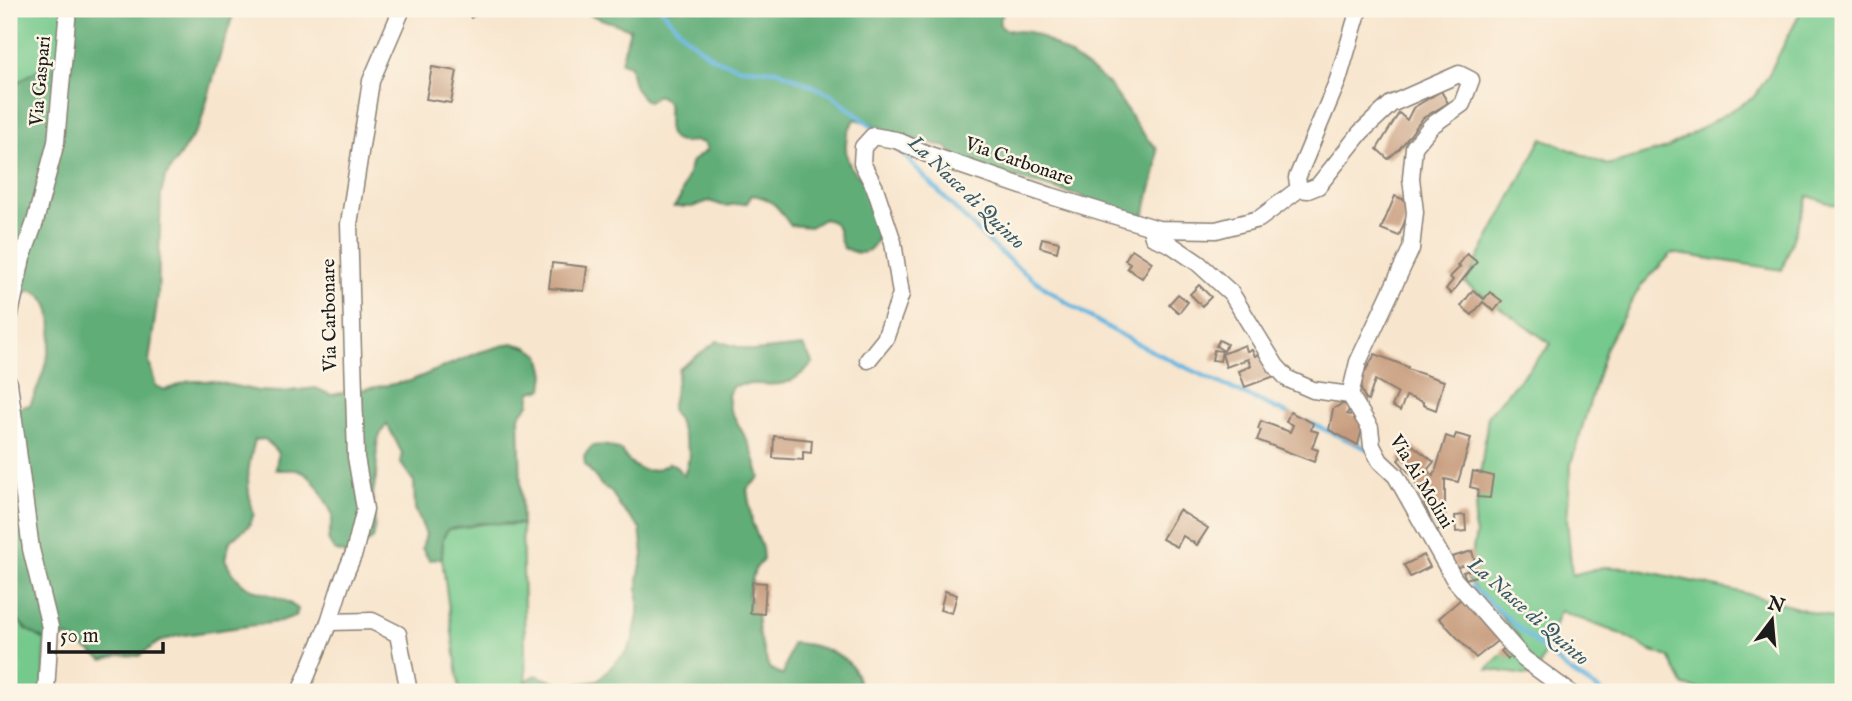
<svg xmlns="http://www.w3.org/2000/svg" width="1852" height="701" viewBox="0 0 1852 701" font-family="'IM FELL English',serif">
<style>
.green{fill:#75c98c;stroke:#487254;stroke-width:2}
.forest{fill:#60ad78;stroke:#3e644a;stroke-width:2}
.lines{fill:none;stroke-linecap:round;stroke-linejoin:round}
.stream{stroke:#65b6e0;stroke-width:4.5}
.building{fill:#c79b7d}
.minor-casing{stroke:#8a8074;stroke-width:19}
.minor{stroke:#fff;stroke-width:16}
.labels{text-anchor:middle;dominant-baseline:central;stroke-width:5;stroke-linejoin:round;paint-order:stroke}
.street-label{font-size:19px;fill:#1c1c1c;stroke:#fcf5e5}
.water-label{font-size:21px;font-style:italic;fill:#395a6a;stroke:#fcf5e5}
</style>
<rect width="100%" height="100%" fill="#fcf5e5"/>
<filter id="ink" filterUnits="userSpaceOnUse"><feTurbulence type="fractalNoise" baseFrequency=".0143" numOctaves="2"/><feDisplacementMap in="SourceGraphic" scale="14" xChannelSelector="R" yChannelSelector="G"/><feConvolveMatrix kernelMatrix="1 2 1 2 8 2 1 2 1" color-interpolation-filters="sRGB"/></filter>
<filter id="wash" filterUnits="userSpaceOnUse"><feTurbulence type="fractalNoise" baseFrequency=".00686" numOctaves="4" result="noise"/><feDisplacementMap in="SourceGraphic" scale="28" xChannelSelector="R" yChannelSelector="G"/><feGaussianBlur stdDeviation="1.57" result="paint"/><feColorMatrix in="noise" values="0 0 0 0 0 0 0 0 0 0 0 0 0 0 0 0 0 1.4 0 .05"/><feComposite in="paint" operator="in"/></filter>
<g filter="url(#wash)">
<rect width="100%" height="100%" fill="#f8e5cd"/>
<g class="green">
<polygon points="9,9 73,9 61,55 9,93"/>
<polygon points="1802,9 1843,9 1843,208 1808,196 1782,270 1672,253 1640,287 1607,345 1585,418 1571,464 1567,519 1572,575 1603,567 1631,568 1741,592 1843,621 1843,692 1719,692 1684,686 1669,657 1649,650 1623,635 1560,611 1536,677 1487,669 1519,637 1467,579 1476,534 1474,525 1488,415 1551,344 1465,283 1542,138 1607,165 1667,148 1754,97 1768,76"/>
<polygon points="497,522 506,525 522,524 526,692 460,692 442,558 443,538 448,529"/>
<polygon points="9,610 26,629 45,640 44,692 9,692"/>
</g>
<g class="forest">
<path d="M73,9H238L232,18L221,52L200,125L165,178L161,195L158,296L149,362L156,386L165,390L189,381H212L258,391L281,392L316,388L331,395L410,381L480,352L512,343L527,347L540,355L545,374L543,389L531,392L529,404L519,416L522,524L480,523L467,527L448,529L443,538L442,558L429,560L422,548L426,534L415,509L414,482L400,462L402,453L387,424C371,443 379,456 376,477C376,483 373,488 373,494C373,510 377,524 373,539L348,555L334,550L328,540L333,515C325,501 316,476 299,471C292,468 284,472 276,469L278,453L265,439L255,440C247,469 245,485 254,514L249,526L230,541L225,559C245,603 269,585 298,609L296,616L277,622L177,636L159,642L139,656L121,655L103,660L68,637L45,640L26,629L9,610V410L30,405C43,378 72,300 29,290L22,297L9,329V93L12,86L61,55Z"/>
<path d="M583,9H1005L999,22L1002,28C1014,33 1019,30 1029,32C1041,34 1097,73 1107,83C1126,103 1135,130 1156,147C1161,173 1148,189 1145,214L1137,215L1105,207L1080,196L965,163L946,147L920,140L899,138L883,128L856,119C845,130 843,151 850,166C853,173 861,176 865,182C875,197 875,221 878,238C872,249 865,257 851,251C846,249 844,250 842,245C836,231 843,224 824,219L810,227L790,225C779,208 772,198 752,195L747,203L724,206L709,201L692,207H674L680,198L692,161L707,150L704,143C691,139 692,143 682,142C662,141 670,115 668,103L658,95L648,102C634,92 632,82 630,65L621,62L630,29C615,23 600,20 585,12Z"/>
<path d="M717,341L753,351L803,346L813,363C780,398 772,378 733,386L728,395L730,409L751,448L760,477L747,489L752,522L762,548L763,560L755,569L748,595L757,611L759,635L769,668L783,675L792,643C811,643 844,652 854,670C858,676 859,686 861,692H526L527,680L536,675L565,686L597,681L627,651L633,640L638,614V579L643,555L640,528L620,507L611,491L602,486L585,464L584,456L592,446L604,445L621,450C633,471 648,477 669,463L675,465L684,476L690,455L678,420L671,410L679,369Z"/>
</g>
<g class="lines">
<g class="stream">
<polyline points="661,9 686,37 713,58 740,68 777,70 831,94 876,130"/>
<path d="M896,147C931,183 964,220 1001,253C1085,327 1193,371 1293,416"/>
<polyline points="1308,422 1370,450"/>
<polyline points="1471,587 1568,670 1602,692"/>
</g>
</g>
<g id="blocks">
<g class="building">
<polygon points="465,9 485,9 471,18"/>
<polygon points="432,67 457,71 451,103 426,99"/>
<polygon points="1441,91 1448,103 1423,118 1400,148 1388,159 1377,149 1399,113 1407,120 1413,108"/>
<polygon points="1395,196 1412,203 1399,236 1381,229"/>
<polygon points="1042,238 1059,242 1057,252 1040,247"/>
<polygon points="1132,249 1152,262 1142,278 1127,268 1130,263 1125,260"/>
<polygon points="1467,254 1477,262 1451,294 1446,289 1453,280 1450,277 1460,267 1458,266"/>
<polygon points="552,263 587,267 584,291 549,288"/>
<polygon points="1199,285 1211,297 1202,306 1190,294"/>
<polygon points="1473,290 1484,299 1490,292 1502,301 1494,311 1483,302 1472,315 1461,306"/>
<polygon points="1178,294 1188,302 1179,313 1169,304"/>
<polygon points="1219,340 1227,344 1224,351 1216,346"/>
<polygon points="1245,345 1247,351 1252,350 1255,356 1266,352 1275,376 1245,387 1239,371 1251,366 1248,359 1226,367 1222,354"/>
<polygon points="1214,350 1222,351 1220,361 1212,360"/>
<polygon points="1375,354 1408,367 1407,369 1444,381 1436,410 1423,405 1423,402 1406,396 1400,411 1392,406 1398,393 1375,380 1368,401 1366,400 1361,389 1363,375"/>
<polygon points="1342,404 1351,405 1347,414 1360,417 1362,428 1358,445 1329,430 1333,409"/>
<polygon points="1290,412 1313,423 1311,430 1318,432 1312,448 1318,450 1314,462 1257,440 1261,430 1258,429 1261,421 1290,432 1293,425 1286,422"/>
<polygon points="1456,434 1471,438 1458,482 1445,479 1445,529 1435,530 1413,477 1398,460 1411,444 1434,462 1427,470 1434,476 1446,436 1454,439"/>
<polygon points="774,436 812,440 811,453 803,452 803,460 773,458"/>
<polygon points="1473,471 1493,476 1490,498 1477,497 1478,489 1470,487"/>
<polygon points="1179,510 1208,528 1197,545 1183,536 1177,547 1162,539"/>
<polygon points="1465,515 1466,531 1456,532 1455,516"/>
<polygon points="1472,551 1475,562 1455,568 1452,557"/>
<polygon points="1424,555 1430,567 1410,577 1404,565"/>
<polygon points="1476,568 1479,575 1466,579 1463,572"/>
<polygon points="752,582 766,583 764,614 750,613"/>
<polygon points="945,591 957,595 952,613 940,610"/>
<polygon points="1461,599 1501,638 1476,658 1439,618"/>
<polygon points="1508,645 1515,652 1508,659 1501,651"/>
</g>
</g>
</g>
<g filter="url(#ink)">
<use href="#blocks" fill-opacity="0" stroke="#8a8074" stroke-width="2"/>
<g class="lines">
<g class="minor-casing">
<g id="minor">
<polyline points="1158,229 1152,233 1153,237 1170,244 1198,263 1231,293 1276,366 1288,379 1313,390 1350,395 1370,428 1372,446 1380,461 1396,476 1454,579 1524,659 1569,692"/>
<polyline points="9,319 22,258 35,222 56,142 68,9"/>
<polyline points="868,360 885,339 901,294 893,242 875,188 862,163 863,147 873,136 896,140 927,154 1051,196 1158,229 1216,230 1259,219 1299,189"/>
<polyline points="9,383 31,549 50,627 46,692"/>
<polyline points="1350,395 1358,362 1411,249 1415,212 1411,178 1414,147 1431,126 1462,104 1471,80 1459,74 1391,104 1361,132 1318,186 1308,190 1299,189 1297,178 1338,80 1359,9"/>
<polyline points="329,622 372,621 398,634 409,692"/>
<polyline points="300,692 329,622 341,584 354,553 365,509 356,457 349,224 371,81 402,9"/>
</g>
</g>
<use href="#minor" class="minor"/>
</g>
</g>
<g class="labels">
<g class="street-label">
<text transform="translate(41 81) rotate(-85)">Via Gaspari</text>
<text transform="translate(1019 162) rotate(19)">Via Carbonare</text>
<text transform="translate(330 315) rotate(-91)">Via Carbonare</text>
<text transform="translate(1421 482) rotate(59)">Via Ai Molini</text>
</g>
<g class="water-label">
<text transform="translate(966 193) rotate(44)">La Nasce di Quinto</text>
<text transform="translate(1528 612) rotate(41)">La Nasce di Quinto</text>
</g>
</g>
<rect width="1852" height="701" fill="none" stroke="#fcf5e5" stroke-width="35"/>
<g transform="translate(1772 620) rotate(16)" stroke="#fcf5e5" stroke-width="5" paint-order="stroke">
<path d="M0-5L12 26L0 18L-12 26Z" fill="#1c1c1c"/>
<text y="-10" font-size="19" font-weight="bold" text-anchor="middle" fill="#1c1c1c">N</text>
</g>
<path d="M49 642v10h114v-10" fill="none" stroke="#1c1c1c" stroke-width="3.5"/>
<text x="60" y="642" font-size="21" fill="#1c1c1c" stroke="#fcf5e5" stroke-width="5" paint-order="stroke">50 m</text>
</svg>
